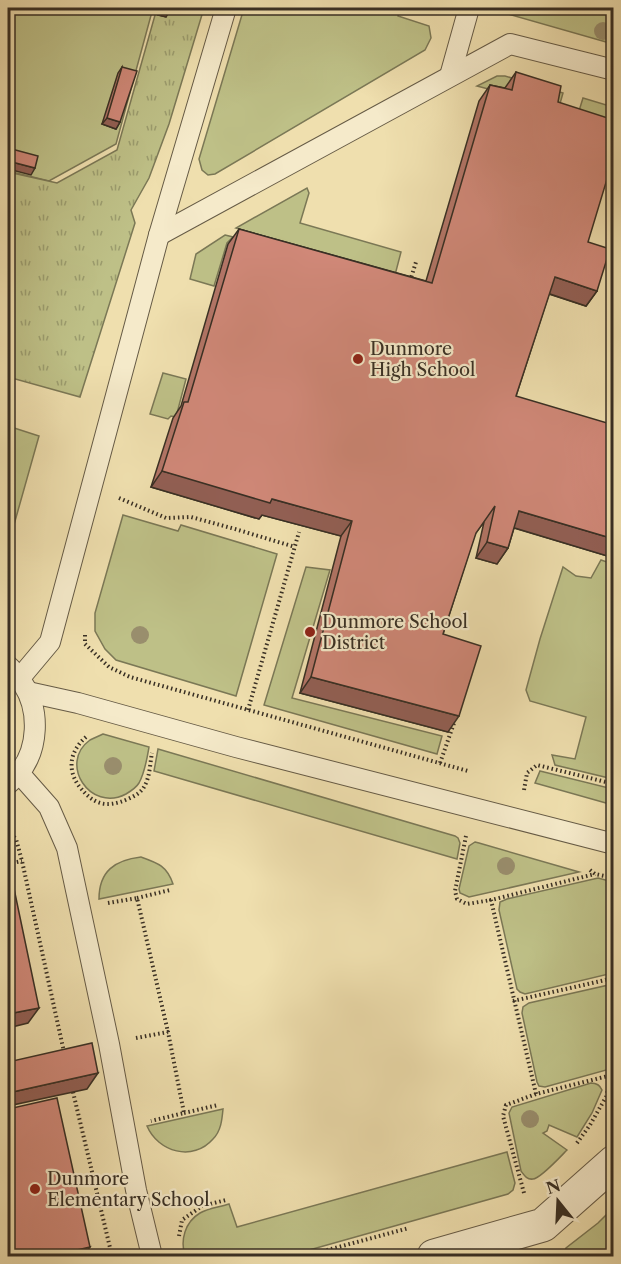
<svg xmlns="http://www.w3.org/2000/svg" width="621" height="1264" viewBox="0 0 621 1264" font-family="'Libre Caslon Text',serif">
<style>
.grass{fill:#bec087;stroke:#7b7856;stroke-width:1.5}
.park{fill:url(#park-tufts);stroke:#7b7856;stroke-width:1.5}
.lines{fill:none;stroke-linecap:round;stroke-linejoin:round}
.service-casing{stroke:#665b46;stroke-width:22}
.minor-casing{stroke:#665b46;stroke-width:35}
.path{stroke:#382f24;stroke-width:4;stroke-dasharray:1.5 3;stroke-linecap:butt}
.service{stroke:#f5eaca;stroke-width:20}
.minor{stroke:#f5eaca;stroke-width:33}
.tree{fill:#998e6d}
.wall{fill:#b37567;stroke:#382f24;stroke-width:1.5}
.shaded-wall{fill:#925f54;stroke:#382f24;stroke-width:1.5}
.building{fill:#d08878;stroke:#382f24;stroke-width:1.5}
.poi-dot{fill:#8f2418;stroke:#f5eaca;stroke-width:2}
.labels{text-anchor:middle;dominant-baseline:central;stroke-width:4.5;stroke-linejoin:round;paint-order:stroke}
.poi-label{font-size:18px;fill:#382f24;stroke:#f5eaca;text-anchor:start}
</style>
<defs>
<pattern id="park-tufts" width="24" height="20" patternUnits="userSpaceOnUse" patternTransform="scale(1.5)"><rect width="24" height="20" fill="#bec087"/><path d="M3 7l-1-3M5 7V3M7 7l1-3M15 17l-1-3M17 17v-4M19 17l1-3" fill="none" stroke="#9b9c6e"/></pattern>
</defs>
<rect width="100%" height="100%" fill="#efdfae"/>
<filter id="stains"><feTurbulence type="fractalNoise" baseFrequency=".00333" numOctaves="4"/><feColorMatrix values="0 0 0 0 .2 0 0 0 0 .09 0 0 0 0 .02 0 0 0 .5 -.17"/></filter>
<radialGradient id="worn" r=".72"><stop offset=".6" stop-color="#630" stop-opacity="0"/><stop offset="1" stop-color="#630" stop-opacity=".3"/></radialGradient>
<g class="grass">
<polygon points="8,8 153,8 116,144 49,181 8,171"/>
<polygon points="244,8 400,8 398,16 429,26 431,38 425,50 215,174 208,175 202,170 199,159"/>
<polygon points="490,8 613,8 613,44 494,10"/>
<polygon points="497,76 505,76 563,93 555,121 505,88 492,90 477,86"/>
<polygon points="583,98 613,107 613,139 574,127"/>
<polygon points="307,188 309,193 300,223 401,252 395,275 236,228"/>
<polygon points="225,235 233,237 227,243 214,286 190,279 196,254"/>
<polygon points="163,373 186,379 176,417 171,416 168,419 150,414"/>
<polygon points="8,426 39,436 8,546"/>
<polygon points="123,515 178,531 181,525 277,554 236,696 116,660 105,649 95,631 95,613"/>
<polygon points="601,560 613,564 613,779 555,765 552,755 575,759 586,717 530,701 526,690 540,639 563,567 576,576 591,578"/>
<polygon points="306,567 330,570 292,698 442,736 437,754 264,705"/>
<path d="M103,734L149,747C147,759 145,772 139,783C136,788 131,791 126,794C90,813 58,763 90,740C94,738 99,736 103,734Z"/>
<polygon points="158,749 455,836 458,838 460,843 457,859 154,771"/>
<polygon points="540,771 613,789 613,805 535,783"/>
<polygon points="475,842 479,843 579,872 469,897 460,893 459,889 469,846"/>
<path d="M141,857C158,863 167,866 173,884L99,899C99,871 115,860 141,857Z"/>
<polygon points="598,878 613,882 613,973 525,994 520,992 517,989 499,910 500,902 507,899"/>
<polygon points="613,984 614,1055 610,1069 545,1087 539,1086 537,1082 522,1013 523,1007 529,1003"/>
<path d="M591,1083C597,1083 600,1085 602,1090L592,1113L577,1137L549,1125L547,1131L543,1133L567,1150C561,1156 540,1179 533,1179C527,1180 524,1175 521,1171L509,1113L512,1107Z"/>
<path d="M223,1109C222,1120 221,1131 213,1139C193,1162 158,1152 147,1126Z"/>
<path d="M507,1152L515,1183L513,1190L508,1194L288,1256H185C180,1240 185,1222 200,1213C208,1208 220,1207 229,1204L237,1227Z"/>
<polygon points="613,1208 613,1256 555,1256 564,1253 566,1248 598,1223"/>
</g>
<polygon class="park" points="157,8 204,8 169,124 149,178 131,210 135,223 80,397 8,377 8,172 57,183 117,150"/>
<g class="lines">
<g class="service-casing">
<g id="service">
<polyline points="450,76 469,8"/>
<polyline points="159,235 510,44 614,70"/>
<path d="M8,666C14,671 18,678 23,684C40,710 39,750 18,774C15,778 11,781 8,784"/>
<polyline points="19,679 50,642 159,235 226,8"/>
<polyline points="28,692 78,703 236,747 614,844"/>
<polyline points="19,773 49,807 67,848 109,1044 136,1190 152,1256"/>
</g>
</g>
<g class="minor-casing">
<polyline id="minor" points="434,1256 543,1225 614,1162"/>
</g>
<g class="path">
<polyline points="410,281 416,262"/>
<polyline points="119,498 166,518 191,517 235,529 295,547"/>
<polyline points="85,635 85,644 109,667 130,677 468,771"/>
<polyline points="248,710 299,532"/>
<path d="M86,737C71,750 66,768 79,786C93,804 105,809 128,799C135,796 142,792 145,785C150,776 150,763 152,753"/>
<polyline points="440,763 454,723"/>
<polyline points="524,790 527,773 537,765 614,784"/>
<polyline points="8,830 16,839 22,861 64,1052"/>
<polyline points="466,836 455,891 457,899 467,904 491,900"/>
<polyline points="8,864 22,861"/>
<polyline points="590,870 595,874 614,878"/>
<polyline points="137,898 170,890"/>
<polyline points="108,903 137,898 168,1032"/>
<polyline points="513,1001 614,978"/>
<polyline points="136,1038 168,1032 184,1113 151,1121"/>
<polyline points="73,1092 112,1256"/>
<polyline points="536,1094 491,900 595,874"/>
<polyline points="184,1113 218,1105"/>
<polyline points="577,1143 590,1125 606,1097 614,1069"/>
<polyline points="524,1193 503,1116 506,1105 536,1094 612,1075"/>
<polyline points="179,1236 182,1220 202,1206 226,1200"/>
<polyline points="305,1256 409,1228"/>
</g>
<use href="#service" class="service"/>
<use href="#minor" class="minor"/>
</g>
<g class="tree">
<circle cx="603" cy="31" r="9"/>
<circle cx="140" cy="635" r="9"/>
<circle cx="113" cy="766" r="9"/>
<circle cx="506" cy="866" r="9"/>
<circle cx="530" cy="1119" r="9"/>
</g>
<g class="wall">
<polygon points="159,8 171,8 170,10 166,17 158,15"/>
<polygon points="122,67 120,122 116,129 102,124 118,73"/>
<polygon points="516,72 558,102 588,242 597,291 586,306 549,294 516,396 614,558 514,528 508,548 497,564 476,558 484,522 475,534 443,634 448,732 300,693 341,536 262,515 259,519 151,487 173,418 181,406 228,244 239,229 426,281 479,101 490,85 505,88"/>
</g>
<g class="shaded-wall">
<polygon points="162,8 170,10 166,17 158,15"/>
<polygon points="107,118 120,122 116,129 102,124"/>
<polygon points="8,161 35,168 31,175 8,169"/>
<polygon points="555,277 597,291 586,306 544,292"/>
<polygon points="162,471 272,499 352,521 341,536 262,515 259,519 151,487"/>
<polygon points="519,511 614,539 614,558 508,526"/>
<polygon points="487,542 508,548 497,564 476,558"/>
<polygon points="311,677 459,716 448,732 300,693"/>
<polygon points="39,1008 28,1023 8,1028 8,1014"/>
<polygon points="98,1073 87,1089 8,1106 8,1093"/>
<polygon points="90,1247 83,1257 47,1257"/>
</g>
<g class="building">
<polygon points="162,8 171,8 170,10"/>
<polygon points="122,67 137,71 120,122 107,118"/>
<polygon points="516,72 561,86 558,102 614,120 614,156 588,242 610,249 597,291 555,277 516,396 614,425 614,539 519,511 508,548 487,542 495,506 476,533 443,634 481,646 459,716 311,677 352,521 272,499 270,503 162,471 184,402 188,402 239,229 432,283 490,85 512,90"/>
<polygon points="8,148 38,156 35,168 8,161"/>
<polygon points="12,879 39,1008 8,1014 8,880"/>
<polygon points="92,1043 98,1073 8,1093 8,1062"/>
<polygon points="57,1098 90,1247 47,1257 8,1257 8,1109"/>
</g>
<g class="poi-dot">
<circle cx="358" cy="359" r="6"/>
<circle cx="310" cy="632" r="6"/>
<circle cx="35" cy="1189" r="6"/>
</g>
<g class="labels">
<g class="poi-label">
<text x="370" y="349">Dunmore<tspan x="370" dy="21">High School</tspan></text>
<text x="322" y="622">Dunmore School<tspan x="322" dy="21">District</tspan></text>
<text x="47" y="1179">Dunmore<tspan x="47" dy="21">Elementary School</tspan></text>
</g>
</g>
<rect width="621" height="1264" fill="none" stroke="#efdfae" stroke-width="30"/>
<rect x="9" y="9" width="603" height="1246" fill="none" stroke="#382f24" stroke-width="3"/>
<rect x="15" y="15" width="591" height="1234" fill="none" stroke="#382f24" stroke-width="1.5"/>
<g transform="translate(558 1201) rotate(342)" stroke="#f5eaca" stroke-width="4.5" paint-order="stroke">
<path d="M0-4.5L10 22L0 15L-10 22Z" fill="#382f24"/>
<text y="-9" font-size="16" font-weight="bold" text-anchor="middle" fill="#382f24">N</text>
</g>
<rect width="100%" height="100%" filter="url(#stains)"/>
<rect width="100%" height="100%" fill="url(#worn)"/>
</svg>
